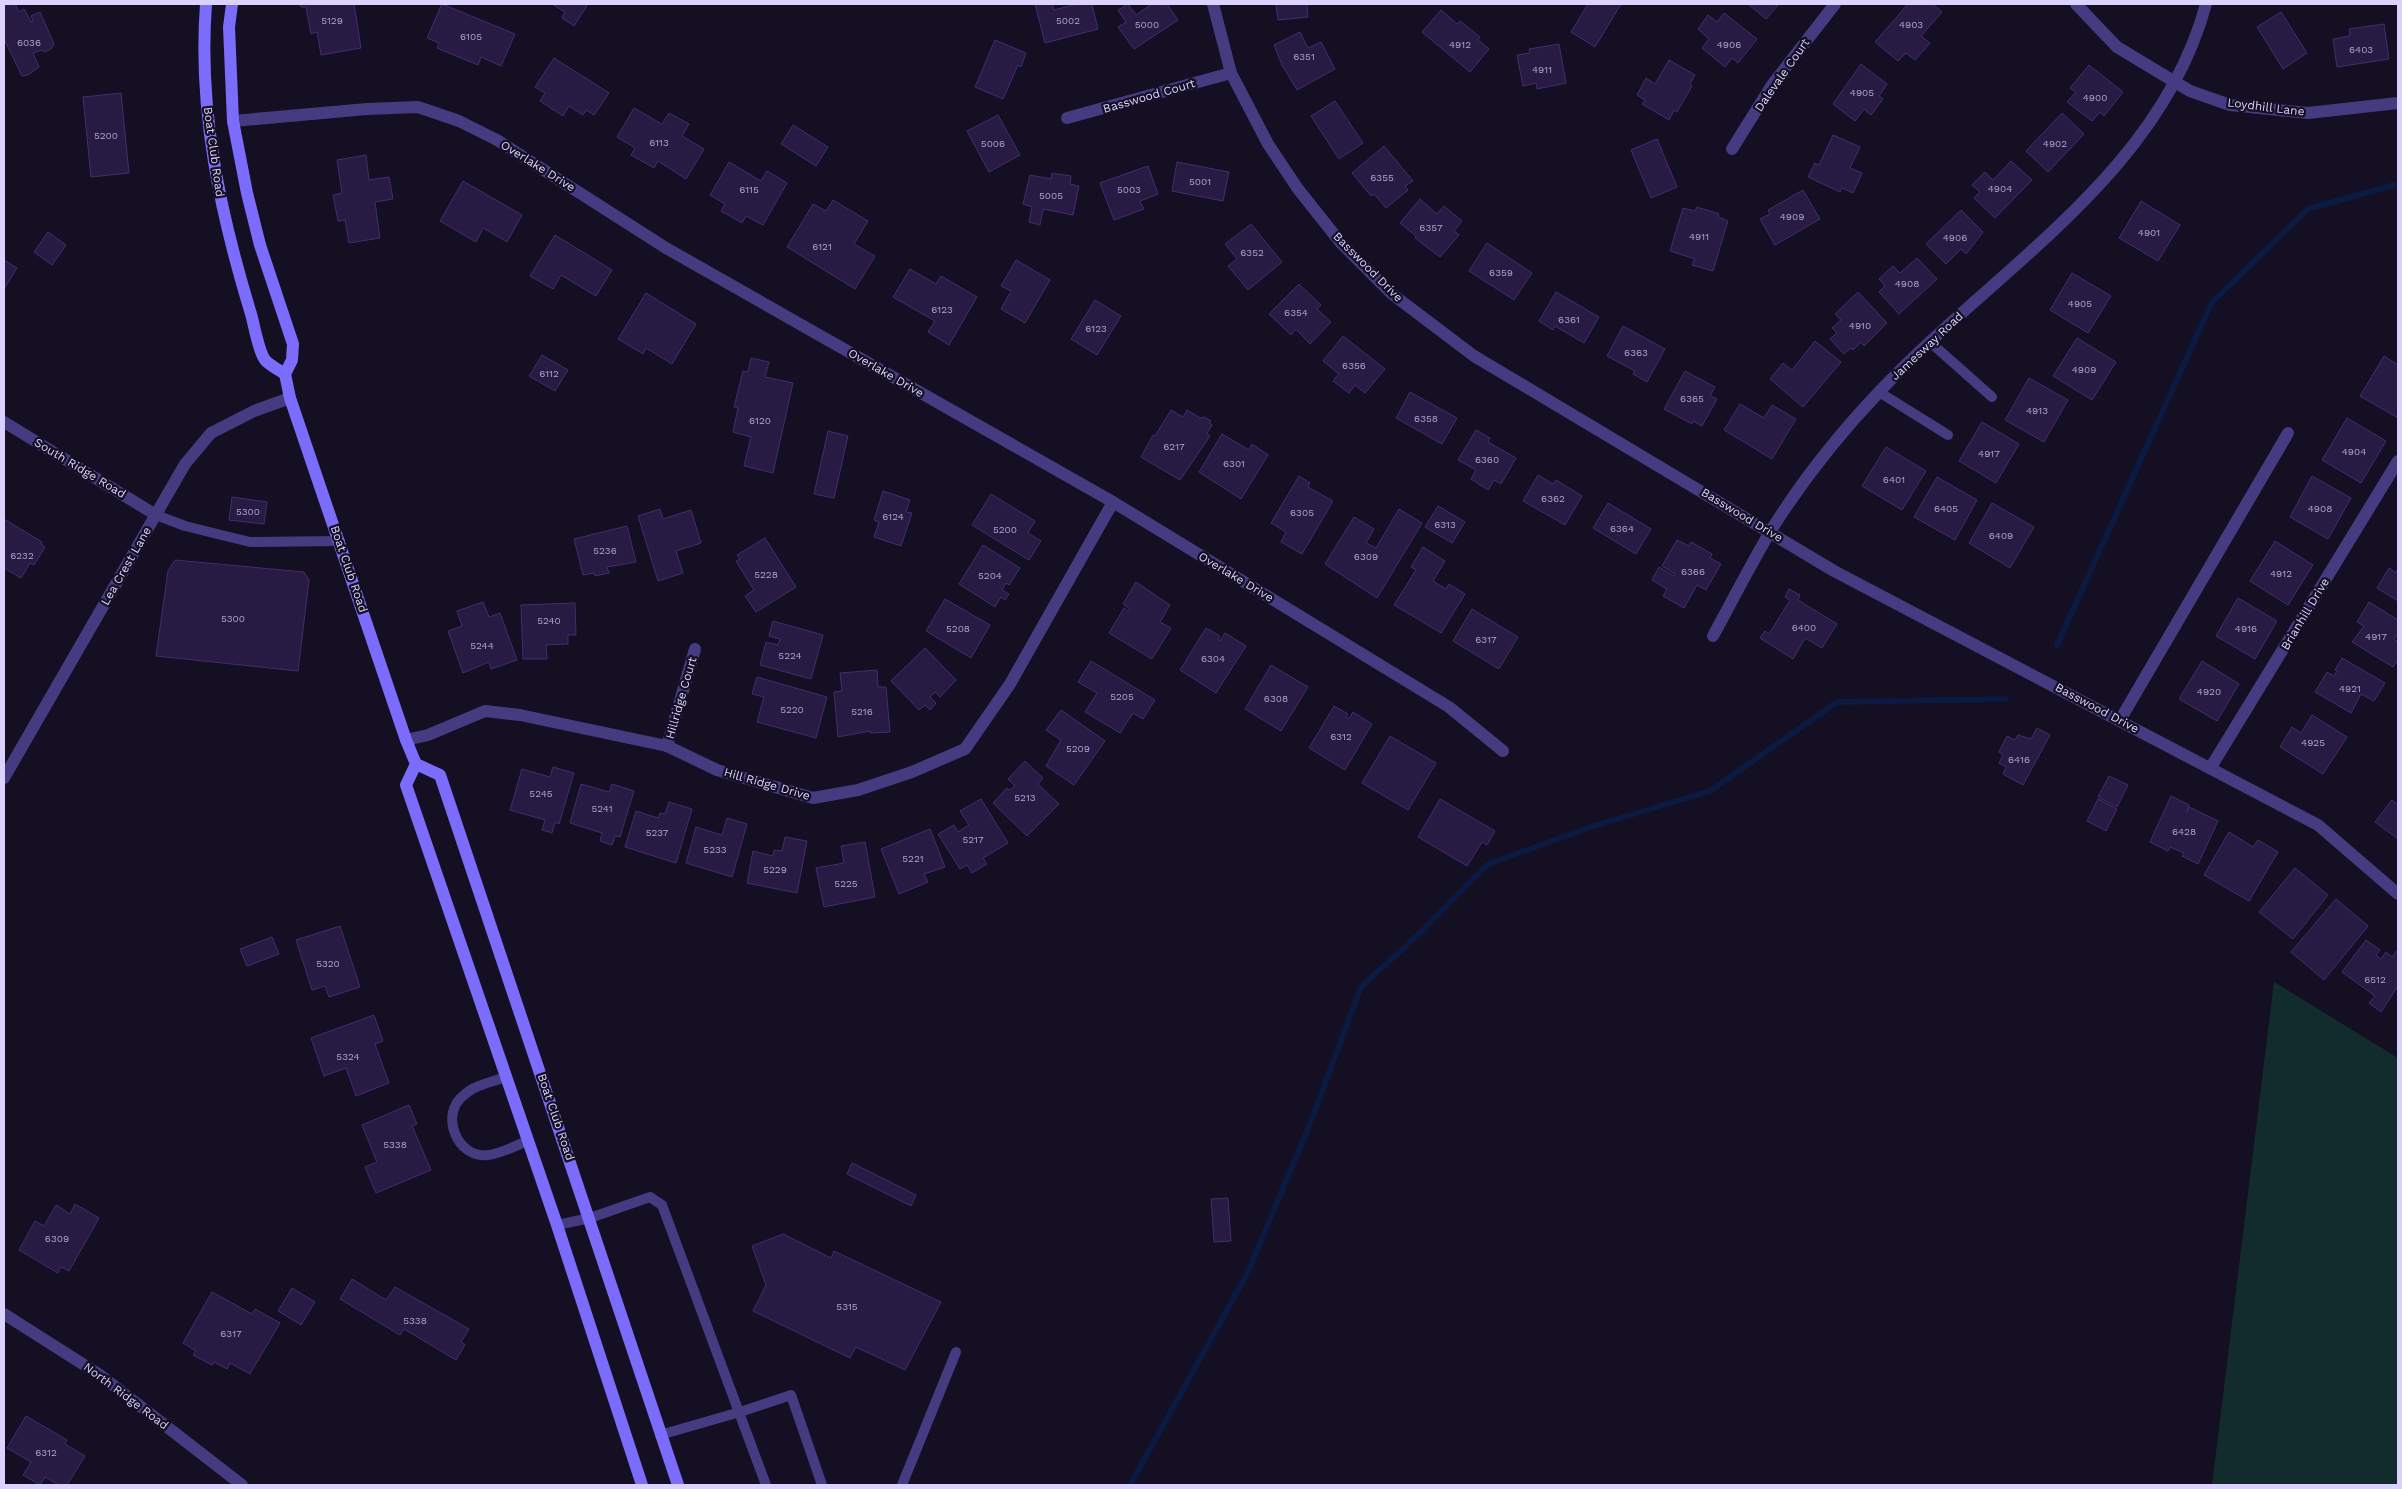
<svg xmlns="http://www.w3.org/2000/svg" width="2402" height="1489" viewBox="0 0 2402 1489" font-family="'Work Sans',sans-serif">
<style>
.green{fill:#122c2d}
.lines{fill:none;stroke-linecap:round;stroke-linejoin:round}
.stream{stroke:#0b1a40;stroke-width:6}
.building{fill:#271b44;stroke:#412e6f}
.service{stroke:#443b81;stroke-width:10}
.minor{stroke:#443b81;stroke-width:12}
.secondary{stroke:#7c6cfb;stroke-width:12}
.labels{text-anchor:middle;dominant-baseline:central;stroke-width:4.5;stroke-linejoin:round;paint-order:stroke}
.number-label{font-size:10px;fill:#aea4d0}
.street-label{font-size:12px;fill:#dbd2fe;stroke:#140f23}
</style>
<rect width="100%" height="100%" fill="#140f23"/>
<polygon class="green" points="2274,982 2398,1058 2398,1485 2212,1485"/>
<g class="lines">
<g class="stream">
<polyline points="2057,645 2212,302 2308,209 2398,184"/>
<polyline points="1130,1485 1247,1274 1310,1124 1361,987 1420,933 1488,864 1591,827 1710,791 1837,702 2006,699"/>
</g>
</g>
<g class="building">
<polygon points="4,4 15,4 19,12 24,9 31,22 33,21 31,16 40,12 54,44 51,49 45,52 42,50 33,53 39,67 28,75 22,76 4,39"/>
<polygon points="300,4 354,4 361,48 321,55 317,32 311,34 306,7 301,7"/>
<polygon points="442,4 515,34 501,66 481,57 478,65 437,48 439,43 427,38"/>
<polygon points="552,4 588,4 574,26 562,18 565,12"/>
<polygon points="1035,4 1052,4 1054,10 1077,4 1092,4 1098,29 1045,43"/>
<polygon points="1128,4 1136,15 1152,4 1167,4 1178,20 1134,49 1118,27 1126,22 1118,10"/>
<polygon points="1276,4 1307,4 1308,17 1278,20"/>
<polygon points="1588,4 1621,4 1595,47 1571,32"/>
<polygon points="1748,4 1779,4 1766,19"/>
<polygon points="1908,4 1932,4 1942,12 1921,36 1930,43 1915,60 1906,53 1898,61 1875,42"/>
<polygon points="1441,10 1457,24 1460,21 1480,37 1478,40 1489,49 1470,72 1422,32"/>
<polygon points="2281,12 2307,53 2283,69 2257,27"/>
<polygon points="1724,13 1757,39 1738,63 1732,58 1725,67 1702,48 1709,39 1698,29 1708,15 1717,22"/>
<polygon points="2384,24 2389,59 2337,67 2333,39 2350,36 2349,29"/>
<polygon points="1300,32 1308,48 1321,42 1335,69 1297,90 1282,65 1274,45"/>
<polygon points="995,40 1026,53 1021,67 1018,65 1003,99 975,87"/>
<polygon points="1559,44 1566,83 1537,89 1536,83 1523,86 1517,55 1530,53 1529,49"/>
<polygon points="554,58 609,93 594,115 586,110 583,115 569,106 563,116 540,101 545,93 535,87"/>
<polygon points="1669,60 1695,75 1690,84 1692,86 1677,112 1674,110 1669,120 1642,104 1645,100 1637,95 1646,78 1655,84"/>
<polygon points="1861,64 1887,84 1879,96 1883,99 1871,115 1864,109 1855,121 1833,104"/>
<polygon points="2089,65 2123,92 2104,116 2100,112 2092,121 2067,102 2076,92 2070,88"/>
<polygon points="121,93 129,173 91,177 83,97"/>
<polygon points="1335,101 1363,143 1339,159 1311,116"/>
<polygon points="634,108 662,124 669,113 689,124 682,136 704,149 686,179 658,161 654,168 631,155 635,148 617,137"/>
<polygon points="2062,113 2084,134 2048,172 2026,151"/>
<polygon points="998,115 1020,155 989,172 967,131"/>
<polygon points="793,125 828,147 816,166 781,144"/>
<polygon points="1833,135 1860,147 1850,168 1862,173 1853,193 1842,188 1840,192 1808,177 1815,163 1819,165"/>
<polygon points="1657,139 1677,187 1651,198 1631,150"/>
<polygon points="1384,146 1413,181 1405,186 1408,190 1386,208 1374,194 1371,196 1352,173"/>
<polygon points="366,155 369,180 389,177 393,199 375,202 380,238 349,243 345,220 338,221 333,195 342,193 337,160"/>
<polygon points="2011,161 2032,180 1995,218 1974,198 1980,192 1972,185 1985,172 1993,180"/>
<polygon points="729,162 761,181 767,171 787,183 763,225 746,216 742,223 721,211 725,204 710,195"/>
<polygon points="1177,162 1229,172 1223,201 1172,191"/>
<polygon points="1148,166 1158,194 1140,201 1144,209 1114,220 1100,183"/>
<polygon points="1052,173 1071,176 1070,184 1079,186 1073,215 1043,209 1040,225 1029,222 1032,207 1023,204 1030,175 1051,179"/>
<polygon points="463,181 522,215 507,242 483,228 476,242 440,221"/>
<polygon points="1803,190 1820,219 1775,245 1760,219 1770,214 1768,210"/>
<polygon points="1420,199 1437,214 1444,206 1462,221 1454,231 1459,235 1440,257 1415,238 1416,236 1400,223"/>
<polygon points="833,200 868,221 854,244 875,256 855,289 787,247 813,204 826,211"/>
<polygon points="2141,201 2180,225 2158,261 2119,238"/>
<polygon points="1697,207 1719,214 1718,217 1728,221 1713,271 1692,265 1695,259 1670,251 1683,208 1695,211"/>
<polygon points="1961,210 1983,232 1966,254 1961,249 1946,264 1926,244"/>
<polygon points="1251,224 1282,262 1248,290 1228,266 1237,259 1225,244"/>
<polygon points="48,232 66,245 52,265 34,252"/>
<polygon points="555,235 612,270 596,296 561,275 553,289 530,276"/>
<polygon points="1487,243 1532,273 1514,300 1469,271"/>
<polygon points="1917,258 1937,279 1899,314 1879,292 1885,286 1879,279 1893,266 1900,273"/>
<polygon points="4,260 17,268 4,289"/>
<polygon points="1016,260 1050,280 1025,323 1001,309 1011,291 1001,286"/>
<polygon points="910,269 936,284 941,276 977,297 949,345 928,332 935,321 893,297"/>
<polygon points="2072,273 2111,296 2088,333 2050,310"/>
<polygon points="1299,284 1321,305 1317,309 1331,322 1310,344 1296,329 1291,335 1269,314"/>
<polygon points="1556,292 1599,317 1584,343 1555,326 1553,330 1539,321"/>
<polygon points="1858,292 1887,323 1864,346 1861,342 1853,350 1851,348 1844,354 1830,339 1837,333 1832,328 1841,320 1835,314"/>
<polygon points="646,293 696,324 672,364 646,348 643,354 618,339"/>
<polygon points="1095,300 1121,316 1097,355 1071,339"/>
<polygon points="1623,326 1665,349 1647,382 1633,374 1635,371 1607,356"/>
<polygon points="1343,336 1385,369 1365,393 1355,385 1349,393 1333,381 1339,374 1323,361"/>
<polygon points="2077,338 2116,362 2092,400 2053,376"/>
<polygon points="1815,341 1841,362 1803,407 1770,379 1783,363 1792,370"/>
<polygon points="542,355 568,370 555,391 529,376"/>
<polygon points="2384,356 2398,365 2398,418 2360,396"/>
<polygon points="751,358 769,362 765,377 793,383 773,473 744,466 751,437 733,432 738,408 734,407 743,371 748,372"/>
<polygon points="1685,371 1715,387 1710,396 1717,399 1702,426 1693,421 1692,424 1664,409"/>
<polygon points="2029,378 2068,400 2044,442 2005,420"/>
<polygon points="1410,392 1457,418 1442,444 1396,418"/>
<polygon points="1740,404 1764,418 1772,405 1796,419 1772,459 1724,430"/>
<polygon points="1171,410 1183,417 1187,410 1200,418 1204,417 1211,421 1209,423 1212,425 1207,433 1210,436 1180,480 1141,457 1153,435 1155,436"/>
<polygon points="2347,418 2386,441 2361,483 2322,460"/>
<polygon points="1982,422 2019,444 1996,483 1959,461"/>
<polygon points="1476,430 1490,438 1488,442 1516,458 1501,484 1494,480 1488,490 1471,479 1476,470 1458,460"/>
<polygon points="828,431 848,436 834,498 814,494"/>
<polygon points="1222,434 1249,450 1252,444 1268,455 1241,499 1199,472"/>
<polygon points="1886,447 1926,471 1902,510 1862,486"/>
<polygon points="1538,475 1553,484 1556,480 1582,496 1565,525 1523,501"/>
<polygon points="1299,476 1310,483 1308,487 1333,501 1302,554 1281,542 1286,532 1271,523"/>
<polygon points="2312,476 2351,498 2328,539 2290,517"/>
<polygon points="1937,477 1977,500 1955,540 1914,517"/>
<polygon points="883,491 910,500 906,512 912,513 901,546 874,537 879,522 874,520"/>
<polygon points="991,494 1035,521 1028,533 1041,541 1029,560 972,525"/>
<polygon points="232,497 267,502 264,524 229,520"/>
<polygon points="1608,503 1651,529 1636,554 1593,528"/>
<polygon points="1992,503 2034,527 2010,568 1969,543"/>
<polygon points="1438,506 1465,522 1452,543 1425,527"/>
<polygon points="660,509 663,519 691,510 701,543 676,551 683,573 658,581 638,516"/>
<polygon points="1399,509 1422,523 1377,598 1325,564 1354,517 1374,529 1366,543 1376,548"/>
<polygon points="4,519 42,542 41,544 45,547 34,565 30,563 21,578 4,568"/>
<polygon points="627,526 636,562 607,567 609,573 595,576 594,573 583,575 574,539"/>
<polygon points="765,538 796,587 756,612 745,596 754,590 736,561 740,559 737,555"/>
<polygon points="1677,540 1689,546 1691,542 1712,554 1710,558 1721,564 1706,590 1697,585 1684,608 1663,596 1667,589 1652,580 1659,567 1674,576 1675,574 1662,566"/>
<polygon points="2275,541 2313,565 2288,605 2250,581"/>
<polygon points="983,545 1020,568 1009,585 1006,583 1002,590 1009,594 1005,600 1001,597 995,607 959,584"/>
<polygon points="1423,547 1445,561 1433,581 1446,589 1449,584 1465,594 1441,633 1394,605 1416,570 1411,567"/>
<polygon points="175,560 304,572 309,580 298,671 156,656 168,571"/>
<polygon points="2389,568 2396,573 2398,568 2398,601 2377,588"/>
<polygon points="1136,582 1170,605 1160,622 1171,628 1152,659 1109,633 1124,608 1128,611 1130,609 1123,604"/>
<polygon points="1789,589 1800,595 1798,600 1837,624 1822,648 1805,638 1793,659 1760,638 1765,631 1769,634 1790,600 1785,597"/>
<polygon points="2238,598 2277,621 2255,659 2216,636"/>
<polygon points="945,599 990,625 971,658 926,631"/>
<polygon points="483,602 489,617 500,613 517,660 491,669 489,662 463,673 448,631 462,626 457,611"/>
<polygon points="2369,602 2398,620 2398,633 2394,639 2398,642 2398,663 2396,662 2393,667 2352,642 2364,626 2357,622"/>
<polygon points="575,603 576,635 568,635 568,644 546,645 547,659 523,659 521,605"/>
<polygon points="1472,609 1518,637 1499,669 1453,641"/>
<polygon points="773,621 823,635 811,679 760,665 766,642 778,645 780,639 769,636"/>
<polygon points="1206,628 1220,636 1218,639 1220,641 1225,633 1246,646 1216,693 1180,670"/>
<polygon points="925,648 956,680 940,697 935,692 930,697 936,703 930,710 925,705 919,710 891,681"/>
<polygon points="2342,658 2385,683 2374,701 2361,694 2351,713 2315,692 2327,672 2334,676 2337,671 2335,670"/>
<polygon points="1091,661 1155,700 1143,719 1133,713 1120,733 1085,712 1097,693 1078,682"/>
<polygon points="2202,661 2239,684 2217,721 2179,699"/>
<polygon points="1271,665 1308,687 1281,731 1245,709"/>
<polygon points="877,670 878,687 886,687 890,732 870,733 870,731 838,737 834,692 842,691 840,673"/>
<polygon points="757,677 827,697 816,738 757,722 764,697 752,694"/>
<polygon points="1334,706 1348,714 1346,717 1349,719 1353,712 1372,724 1345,770 1309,748"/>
<polygon points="1061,710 1105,741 1074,785 1046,766 1061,740 1046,730"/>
<polygon points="2312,715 2347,737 2323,774 2280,747 2292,727 2301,733"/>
<polygon points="2037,728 2050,735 2023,785 2003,774 2006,767 1999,763 2003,755 1999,752 2007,736 2015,740 2018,735 2031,739"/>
<polygon points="1390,736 1436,763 1408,810 1362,783"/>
<polygon points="1025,761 1043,778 1038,784 1059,804 1027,836 993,803 1007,788 1010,790 1015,786 1008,779"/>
<polygon points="553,767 574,773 559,824 555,822 552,833 542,830 545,820 510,810 522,769 550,777"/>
<polygon points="2109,776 2128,785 2117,807 2098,797"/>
<polygon points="581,784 609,792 612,784 634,791 620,837 615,836 612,845 600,841 602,833 570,823"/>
<polygon points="2171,796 2189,805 2187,812 2189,807 2218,821 2198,864 2182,856 2184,853 2170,847 2168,851 2150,842"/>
<polygon points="981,799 1008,843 983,858 987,864 972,873 967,865 960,869 938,834 954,825 958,832 969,825 960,811"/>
<polygon points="1440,799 1495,831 1487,845 1482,842 1467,866 1418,837"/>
<polygon points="2098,799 2117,809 2106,831 2087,821"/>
<polygon points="2392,800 2398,805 2398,839 2375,822"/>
<polygon points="669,802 692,809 676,863 625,847 636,811 658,818 660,813 665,814"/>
<polygon points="727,818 747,824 732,877 686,863 696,827 722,835"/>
<polygon points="930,829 945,867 924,874 928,882 899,894 881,849"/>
<polygon points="2229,832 2253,847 2258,840 2278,852 2249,901 2204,875"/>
<polygon points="785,837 807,841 797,893 747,883 753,851 773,856 774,850 782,851"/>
<polygon points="865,842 875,897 824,907 816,868 844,863 841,846"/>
<polygon points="2295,868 2328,895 2293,939 2259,912"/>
<polygon points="2336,899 2368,926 2324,980 2291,952"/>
<polygon points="340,926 360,987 329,997 325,986 312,990 296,940"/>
<polygon points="272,937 279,954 247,966 240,949"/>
<polygon points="2366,940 2380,950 2376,955 2381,959 2386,952 2392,957 2398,949 2398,986 2381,1012 2369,1003 2375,996 2342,972"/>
<polygon points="374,1015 383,1041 375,1044 389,1083 356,1096 346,1068 324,1076 311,1038"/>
<polygon points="409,1105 417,1124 412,1126 431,1170 376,1193 365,1167 377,1162 362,1125"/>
<polygon points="852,1163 916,1195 911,1206 847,1174"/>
<polygon points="1228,1198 1231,1241 1214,1242 1211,1199"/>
<polygon points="75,1204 99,1218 69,1271 61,1267 58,1273 19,1250 35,1221 44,1226 56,1205 70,1214"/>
<polygon points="783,1234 831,1258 834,1251 941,1302 905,1370 856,1347 850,1358 753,1311 766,1285 752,1246"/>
<polygon points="352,1279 386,1300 395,1287 469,1329 461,1342 465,1345 456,1360 404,1329 400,1335 340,1299"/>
<polygon points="292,1288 315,1302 301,1325 278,1311"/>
<polygon points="212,1292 252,1314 255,1309 280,1323 250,1374 230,1363 227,1369 214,1362 212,1365 193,1355 196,1351 183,1343"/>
<polygon points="26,1416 67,1440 65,1444 85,1456 67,1485 59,1485 45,1477 40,1485 23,1475 31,1462 7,1448"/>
</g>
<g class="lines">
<g class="service">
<polyline points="1930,342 1992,397"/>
<polyline points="1879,392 1948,435"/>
<polyline points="156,515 185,526 250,542 340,541"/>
<path d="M506,1077C492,1082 475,1085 464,1095C439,1114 457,1159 488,1155C501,1154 516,1145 528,1141"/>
<polyline points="557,1225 590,1218 650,1197 662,1205 766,1485"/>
<polyline points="660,1435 740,1412 791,1395 822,1485"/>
<polyline points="902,1485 956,1352"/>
</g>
<g class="minor">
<polyline points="1213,4 1231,73 1268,144 1298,189 1341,243 1392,294 1474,356 1834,571 2318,825 2398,894"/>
<polyline points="2076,4 2117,47 2190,91 2230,105 2308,113 2398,103"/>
<polyline points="1067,118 1231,73"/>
<polyline points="233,121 367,109 418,107 459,121 497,140 666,248 1113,502 1449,707 1503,751"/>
<polyline points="1732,149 1772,85 1835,4"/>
<polyline points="4,422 156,515"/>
<path d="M1713,636C1732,601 1750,566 1770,532C1801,482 1840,433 1880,391C1995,269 2160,175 2206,4"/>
<polyline points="2120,720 2288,433"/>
<polyline points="406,740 428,735 485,711 520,715 667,746 717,770 813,798 858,790 912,772 965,749 1010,684 1113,502"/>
<polyline points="667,746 695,649"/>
<polyline points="2211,767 2398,461"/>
<polyline points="4,778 185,464 211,433 254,411 290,398"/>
<polyline points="4,1314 100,1375 242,1485"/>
</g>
<g class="secondary">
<path d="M206,4C198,111 220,212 251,314C254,324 259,354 266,361C271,366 279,370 285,374"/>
<polyline points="232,4 229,27 233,121 247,193 260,245 293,344 292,360 285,374 290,398 406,740 416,764 440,775 678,1485"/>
<polyline points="416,764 406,785 557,1225 642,1485"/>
</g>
</g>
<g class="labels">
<g class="number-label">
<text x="332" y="20">5129</text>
<text x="1068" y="20">5002</text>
<text x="1147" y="24">5000</text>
<text x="1911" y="24">4903</text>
<text x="471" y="36">6105</text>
<text x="29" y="42">6036</text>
<text x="1460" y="44">4912</text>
<text x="1729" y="44">4906</text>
<text x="2361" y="49">6403</text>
<text x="1304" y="56">6351</text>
<text x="1542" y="69">4911</text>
<text x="1862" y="92">4905</text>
<text x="2095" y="97">4900</text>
<text x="106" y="135">5200</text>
<text x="659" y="142">6113</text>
<text x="993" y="143">5006</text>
<text x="2055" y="143">4902</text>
<text x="1382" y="177">6355</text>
<text x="1200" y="181">5001</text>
<text x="2000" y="188">4904</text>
<text x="749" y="189">6115</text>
<text x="1129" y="189">5003</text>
<text x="1051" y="195">5005</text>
<text x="1792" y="216">4909</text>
<text x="1431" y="227">6357</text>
<text x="2149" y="232">4901</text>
<text x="1699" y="236">4911</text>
<text x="1955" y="237">4906</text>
<text x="822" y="246">6121</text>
<text x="1252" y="252">6352</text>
<text x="1501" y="272">6359</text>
<text x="1907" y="283">4908</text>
<text x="2080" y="303">4905</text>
<text x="942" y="309">6123</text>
<text x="1296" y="312">6354</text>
<text x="1569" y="319">6361</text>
<text x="1860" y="325">4910</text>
<text x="1096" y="328">6123</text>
<text x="1636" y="352">6363</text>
<text x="1354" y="365">6356</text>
<text x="2084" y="369">4909</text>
<text x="549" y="373">6112</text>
<text x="1692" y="398">6365</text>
<text x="2037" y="410">4913</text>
<text x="1426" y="418">6358</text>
<text x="760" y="420">6120</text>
<text x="1174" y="446">6217</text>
<text x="2354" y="451">4904</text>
<text x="1989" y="453">4917</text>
<text x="1487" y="459">6360</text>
<text x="1234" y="463">6301</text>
<text x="1894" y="479">6401</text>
<text x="1553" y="498">6362</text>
<text x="1946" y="508">6405</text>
<text x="2320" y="508">4908</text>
<text x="248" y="511">5300</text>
<text x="1302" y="512">6305</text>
<text x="893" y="516">6124</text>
<text x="1445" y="524">6313</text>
<text x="1622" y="528">6364</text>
<text x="1005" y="529">5200</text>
<text x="2001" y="535">6409</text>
<text x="605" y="550">5236</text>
<text x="22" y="555">6232</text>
<text x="1366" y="556">6309</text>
<text x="1693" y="571">6366</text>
<text x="2281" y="573">4912</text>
<text x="766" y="574">5228</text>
<text x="990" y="575">5204</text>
<text x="233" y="618">5300</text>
<text x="549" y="620">5240</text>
<text x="1804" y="627">6400</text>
<text x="958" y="628">5208</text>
<text x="2246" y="628">4916</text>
<text x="2376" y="636">4917</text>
<text x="1486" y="639">6317</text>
<text x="482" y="645">5244</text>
<text x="790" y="655">5224</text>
<text x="1213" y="658">6304</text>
<text x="2350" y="688">4921</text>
<text x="2209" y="691">4920</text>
<text x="1122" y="696">5205</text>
<text x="1276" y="698">6308</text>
<text x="792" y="709">5220</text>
<text x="862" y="711">5216</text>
<text x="1341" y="736">6312</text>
<text x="2313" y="742">4925</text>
<text x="1078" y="748">5209</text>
<text x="2019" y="759">6416</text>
<text x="541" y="793">5245</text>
<text x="1025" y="797">5213</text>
<text x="602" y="808">5241</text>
<text x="2184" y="831">6428</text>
<text x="657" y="832">5237</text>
<text x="973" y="839">5217</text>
<text x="715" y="849">5233</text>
<text x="913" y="858">5221</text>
<text x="775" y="869">5229</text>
<text x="846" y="883">5225</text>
<text x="328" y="963">5320</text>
<text x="2375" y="979">6512</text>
<text x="348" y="1056">5324</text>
<text x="395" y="1144">5338</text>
<text x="57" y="1238">6309</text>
<text x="847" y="1306">5315</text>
<text x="415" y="1320">5338</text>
<text x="231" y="1333">6317</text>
<text x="46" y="1452">6312</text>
</g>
<g class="street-label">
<text transform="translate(1782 75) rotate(-55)">Dalevale Court</text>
<text transform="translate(1149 96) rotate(-16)">Basswood Court</text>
<text transform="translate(2266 107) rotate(7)">Loydhill Lane</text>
<text transform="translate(214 152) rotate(82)">Boat Club Road</text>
<text transform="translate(538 166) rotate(32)">Overlake Drive</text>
<text transform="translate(1368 267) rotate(45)">Basswood Drive</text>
<text transform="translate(1927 346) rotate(-43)">Jamesway Road</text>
<text transform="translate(886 373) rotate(30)">Overlake Drive</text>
<text transform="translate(80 468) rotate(31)">South Ridge Road</text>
<text transform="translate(1742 515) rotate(31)">Basswood Drive</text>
<text transform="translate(126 566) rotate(-60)">Lea Crest Lane</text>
<text transform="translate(349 569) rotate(71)">Boat Club Road</text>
<text transform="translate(1236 577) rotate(31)">Overlake Drive</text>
<text transform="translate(2305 614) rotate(-59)">Brianhill Drive</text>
<text transform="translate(681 698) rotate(-74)">Hillridge Court</text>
<text transform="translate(2097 708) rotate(28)">Basswood Drive</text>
<text transform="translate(767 784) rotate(16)">Hill Ridge Drive</text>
<text transform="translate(556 1117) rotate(71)">Boat Club Road</text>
<text transform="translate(126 1396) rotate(37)">North Ridge Road</text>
</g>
</g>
<rect width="2402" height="1489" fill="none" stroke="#dbd2fe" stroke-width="10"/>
</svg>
